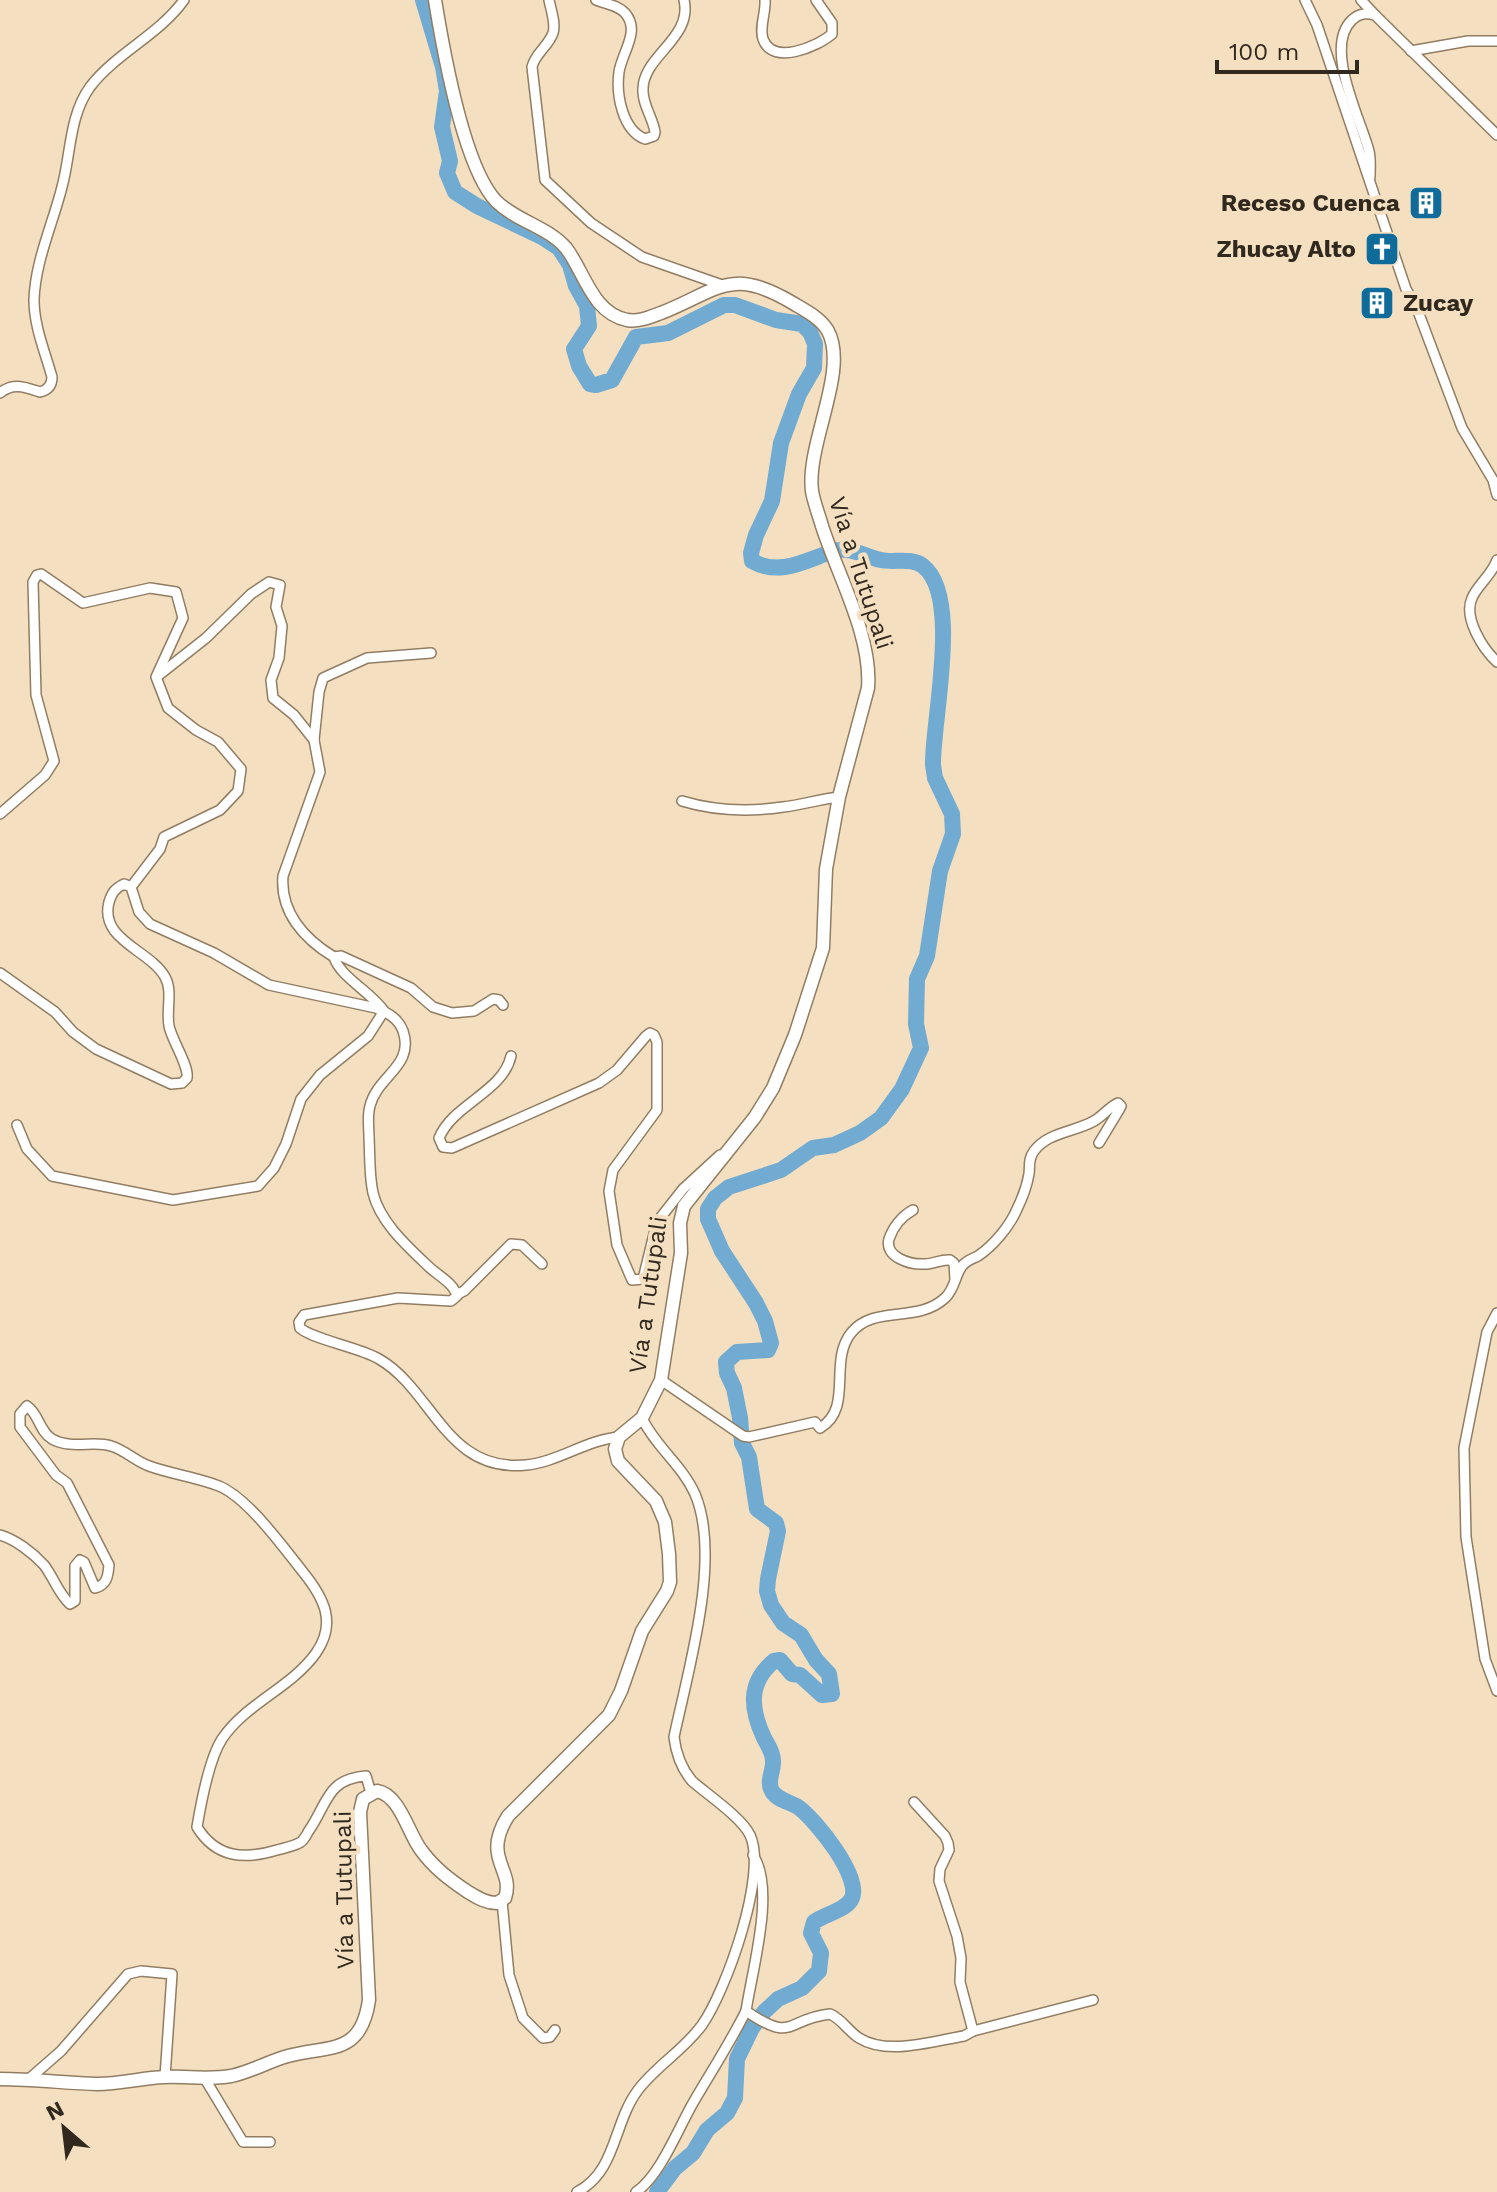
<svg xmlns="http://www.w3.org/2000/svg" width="1497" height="2192" viewBox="0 0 1497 2192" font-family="'Work Sans',sans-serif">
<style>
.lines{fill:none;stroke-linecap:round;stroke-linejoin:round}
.river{stroke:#72abd1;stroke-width:16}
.minor-casing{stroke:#917d62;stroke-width:12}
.tertiary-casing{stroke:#917d62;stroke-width:15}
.minor{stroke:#fff;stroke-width:9}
.tertiary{stroke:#fff;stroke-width:12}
.labels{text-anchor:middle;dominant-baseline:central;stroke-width:8;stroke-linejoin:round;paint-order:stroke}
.poi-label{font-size:24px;font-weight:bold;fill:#31291e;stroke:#f4dfc1;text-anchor:end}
.street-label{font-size:24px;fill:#31291e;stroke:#f4dfc1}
</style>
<rect width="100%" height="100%" fill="#f4dfc1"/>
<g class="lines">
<path class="river" d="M423,0L443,67L447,91L442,127L450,161L447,173L455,192L477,206L542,237L559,248L570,265L576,286L587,306L589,326L574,349L579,366L590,384L596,385L612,380L636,337L668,333L724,305H735L776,320L802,324L810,332L815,344L814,368L799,394L781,443L772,501L756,535L751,553L752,561C780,577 806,560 834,551C850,546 865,557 881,560C894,563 912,557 923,566C962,596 932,722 933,765L935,778L952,814L953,834L940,871L927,956L917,979L916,1024L921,1048L902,1089L881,1118L860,1133L834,1145L813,1148L781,1170L729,1187L715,1198L708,1209V1219L722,1251L756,1303L765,1321L771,1343L768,1350L737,1352L726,1362L727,1373L734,1388L740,1418L742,1443L749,1457L757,1509L776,1523L778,1531L768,1579L767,1591L771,1605L783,1623L801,1635L816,1660L829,1674L832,1694L822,1695L800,1675L792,1674L780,1660L774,1661C747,1683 751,1710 764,1738C768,1745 773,1753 773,1761C774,1771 766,1781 772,1791C777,1800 790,1802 798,1807C815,1819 864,1879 851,1900C844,1911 825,1914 814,1922L811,1933L821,1953L819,1971L802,1988L778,1999L764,2012L752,2028L737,2059L735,2098L727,2113L707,2130L693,2153L675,2168L657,2192"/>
<g class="minor-casing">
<g id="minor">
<path d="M549,0C551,10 556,24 553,33C548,47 535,53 532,67L545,180L591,223L642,257L722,285"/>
<path d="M596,0C605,4 618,5 625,13C641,31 622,52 619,72C616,94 622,130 645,139L654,136L655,132C653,118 642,104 643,89C643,56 693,38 684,0"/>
<path d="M765,0C766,13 759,27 763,39C772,66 817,47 832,34V23L816,0"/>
<polyline points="1305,0 1317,25 1406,289 1416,306 1462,428 1493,480 1497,495"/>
<polyline points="1361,0 1375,15"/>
<polyline points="1411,51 1468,41 1497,41"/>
<path d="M1370,177C1370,168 1371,160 1369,151C1361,120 1323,47 1352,20C1359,13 1366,13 1375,15L1497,135"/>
<path d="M0,393C13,382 25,387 40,392C48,390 52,385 52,377C45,352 34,326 34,300C35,262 53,223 62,187C71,154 69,116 90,87C116,53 159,35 184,0"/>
<path d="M1497,560C1492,575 1478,584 1472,598C1463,618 1483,649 1497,662"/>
<polyline points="159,675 206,638 251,594 269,582 280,585 276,607 282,626 279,658 271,680 273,698 294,715 314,740"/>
<path d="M682,801C715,811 749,812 783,807C802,805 820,799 839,797"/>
<polyline points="0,814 45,775 54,761 36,695 33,582 37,575 41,574 83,603 150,588 176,592 183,618 156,677 168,708 196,730 218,742 241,769 238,791 220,810 164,837 160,849 131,887"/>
<path d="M334,957C304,939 280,912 283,876L320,772L314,740L319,692L323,678L367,658L431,653"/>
<path d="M0,973L55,1012L73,1032L96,1049L171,1084L182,1083L187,1078C189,1065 172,1041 169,1026C166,1010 173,991 165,977C150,950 99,940 109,902C112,893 114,889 124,884L131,887L139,912L150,924L214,953L269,985L376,1008C388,1013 398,1018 403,1031C415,1066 377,1076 370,1106C367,1116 369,1127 369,1137C370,1155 369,1175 373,1193C380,1222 407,1246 428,1266C437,1275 454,1283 457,1296L451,1301L398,1298L304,1315L299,1322L300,1328C314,1340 359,1347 379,1359C433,1390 446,1473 526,1465C558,1462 586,1440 619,1437"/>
<path d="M511,1056C503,1092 453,1104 439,1138L443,1147L452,1148L599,1083L617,1070L646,1036L650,1033L654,1035L657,1042V1110L613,1170L609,1191L617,1245L632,1280L643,1279L657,1222L683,1189L720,1155"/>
<path d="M17,1125L27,1149L52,1176L173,1200L258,1186L274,1168L286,1144L301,1099L320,1075L368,1036L384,1011C371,992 340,977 334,957L341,956L411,988L433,1007L452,1013L474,1011L493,999L499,1000L503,1005"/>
<path d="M913,1210C902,1216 893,1227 889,1239C884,1257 910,1265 925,1264C934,1264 941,1259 950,1260L954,1263L955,1279"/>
<polyline points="458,1294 464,1291 511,1244 522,1245 542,1264"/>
<polyline points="1497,1313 1487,1332 1464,1448 1466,1537 1485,1659 1497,1691"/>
<path d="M661,1380L743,1436L749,1437L815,1422L820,1428C854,1408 828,1362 851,1333C874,1304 917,1324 945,1298C955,1289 955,1275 962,1266C967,1260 972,1259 978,1256C993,1246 1010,1226 1017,1209C1022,1199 1027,1185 1029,1174C1030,1166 1028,1159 1034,1151C1048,1132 1075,1132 1094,1121C1103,1116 1109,1107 1118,1103L1121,1106L1119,1110L1099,1143"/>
<path d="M0,1535C15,1539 33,1553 44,1565C54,1578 58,1593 70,1604L75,1601V1566L80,1560L84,1562L95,1588C107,1585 108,1576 109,1565L67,1483L56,1475L20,1427V1414L27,1406C39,1414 39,1431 52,1439C72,1450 94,1440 111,1446C125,1450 135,1461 149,1466C171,1474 196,1477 219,1486C248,1498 283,1547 303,1572C324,1598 337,1623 316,1653C291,1688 245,1704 222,1739C209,1759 201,1803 197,1827C216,1858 244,1860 277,1850C284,1848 295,1846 301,1842C302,1842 308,1833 308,1832C328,1804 326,1779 366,1776L371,1793"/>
<path d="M753,1855C776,1889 752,1970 746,2011C794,2044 785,2019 830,2014C842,2019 848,2031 859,2038C888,2056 933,2041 964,2036L973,2031L960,1982L961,1958L957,1936L939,1881L940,1869L949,1850L948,1843L945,1836L914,1802"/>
<polyline points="502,1901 509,1975 523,2018 543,2038 550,2037 555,2030"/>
<polyline points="973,2031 1093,2000"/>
<polyline points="29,2079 61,2051 128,1974 141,1971 172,1974 165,2077"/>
<polyline points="205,2079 243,2142 270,2142"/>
<path d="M577,2192C617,2171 613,2123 638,2090C656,2066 684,2050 702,2025C726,1991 768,1874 750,1835C741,1817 708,1795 692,1781C681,1768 676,1754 674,1737C688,1670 722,1558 695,1494C682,1465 655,1446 642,1418"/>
<path d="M636,2192C660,2176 678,2129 693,2103C711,2072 730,2043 746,2011"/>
</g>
</g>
<g class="tertiary-casing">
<path id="tertiary" d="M0,2079C33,2079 65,2083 97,2084C120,2084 142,2078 164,2077C186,2076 208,2080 231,2076C251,2072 269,2061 288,2056C329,2045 361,2056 369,2000L360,1812L363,1799L377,1791C400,1795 408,1833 421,1850C434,1868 450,1880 468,1892C478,1898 486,1903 497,1903L505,1898C515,1869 481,1859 508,1816L609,1715L621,1691L642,1631L667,1591L670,1582L669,1554L665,1522L656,1501L618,1461L615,1449L619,1437L642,1418L661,1380L681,1253L680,1223L684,1206L755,1117L773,1088L795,1035L823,948L826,869L839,797L868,688C872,636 838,576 822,526C819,515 814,503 812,491C806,444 849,371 828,331C820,317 804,310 791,302C730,266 717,291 661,313C650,317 639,322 627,320C592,313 584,271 566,248C548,227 516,221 496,201C463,166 443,49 435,0"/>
</g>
<use href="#minor" class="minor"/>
<use href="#tertiary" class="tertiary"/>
</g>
<defs>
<g id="building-square" transform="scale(1.8)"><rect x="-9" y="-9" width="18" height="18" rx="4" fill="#0f6b9a" stroke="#f4dfc1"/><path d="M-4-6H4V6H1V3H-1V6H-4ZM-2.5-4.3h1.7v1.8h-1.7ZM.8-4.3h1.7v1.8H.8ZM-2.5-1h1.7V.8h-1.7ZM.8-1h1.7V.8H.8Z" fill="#fff"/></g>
<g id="church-square" transform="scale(1.8)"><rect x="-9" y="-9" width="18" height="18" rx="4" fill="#0f6b9a" stroke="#f4dfc1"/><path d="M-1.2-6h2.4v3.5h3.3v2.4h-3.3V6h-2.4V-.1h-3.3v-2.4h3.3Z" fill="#fff"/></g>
</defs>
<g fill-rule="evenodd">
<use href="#building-square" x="1426" y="203"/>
<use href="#church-square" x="1382" y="249"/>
<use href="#building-square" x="1377" y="303"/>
</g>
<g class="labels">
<g class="poi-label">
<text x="1400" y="203">Receso Cuenca</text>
<text x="1356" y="249">Zhucay Alto</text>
<text x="1403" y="303" text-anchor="start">Zucay</text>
</g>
<g class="street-label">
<text transform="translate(861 573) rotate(72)">Vía a Tutupali</text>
<text transform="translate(648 1295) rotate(-82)">Vía a Tutupali</text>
<text transform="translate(344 1890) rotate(-91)">Vía a Tutupali</text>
</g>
</g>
<g transform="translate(64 2128) rotate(332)" stroke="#f4dfc1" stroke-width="6" paint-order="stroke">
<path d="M0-6L14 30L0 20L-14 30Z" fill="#31291e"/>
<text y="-12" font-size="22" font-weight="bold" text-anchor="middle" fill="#31291e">N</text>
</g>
<path d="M1217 60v12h140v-12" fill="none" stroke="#31291e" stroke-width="4"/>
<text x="1229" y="60" font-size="24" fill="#31291e" stroke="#f4dfc1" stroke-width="6" paint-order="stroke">100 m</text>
</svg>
